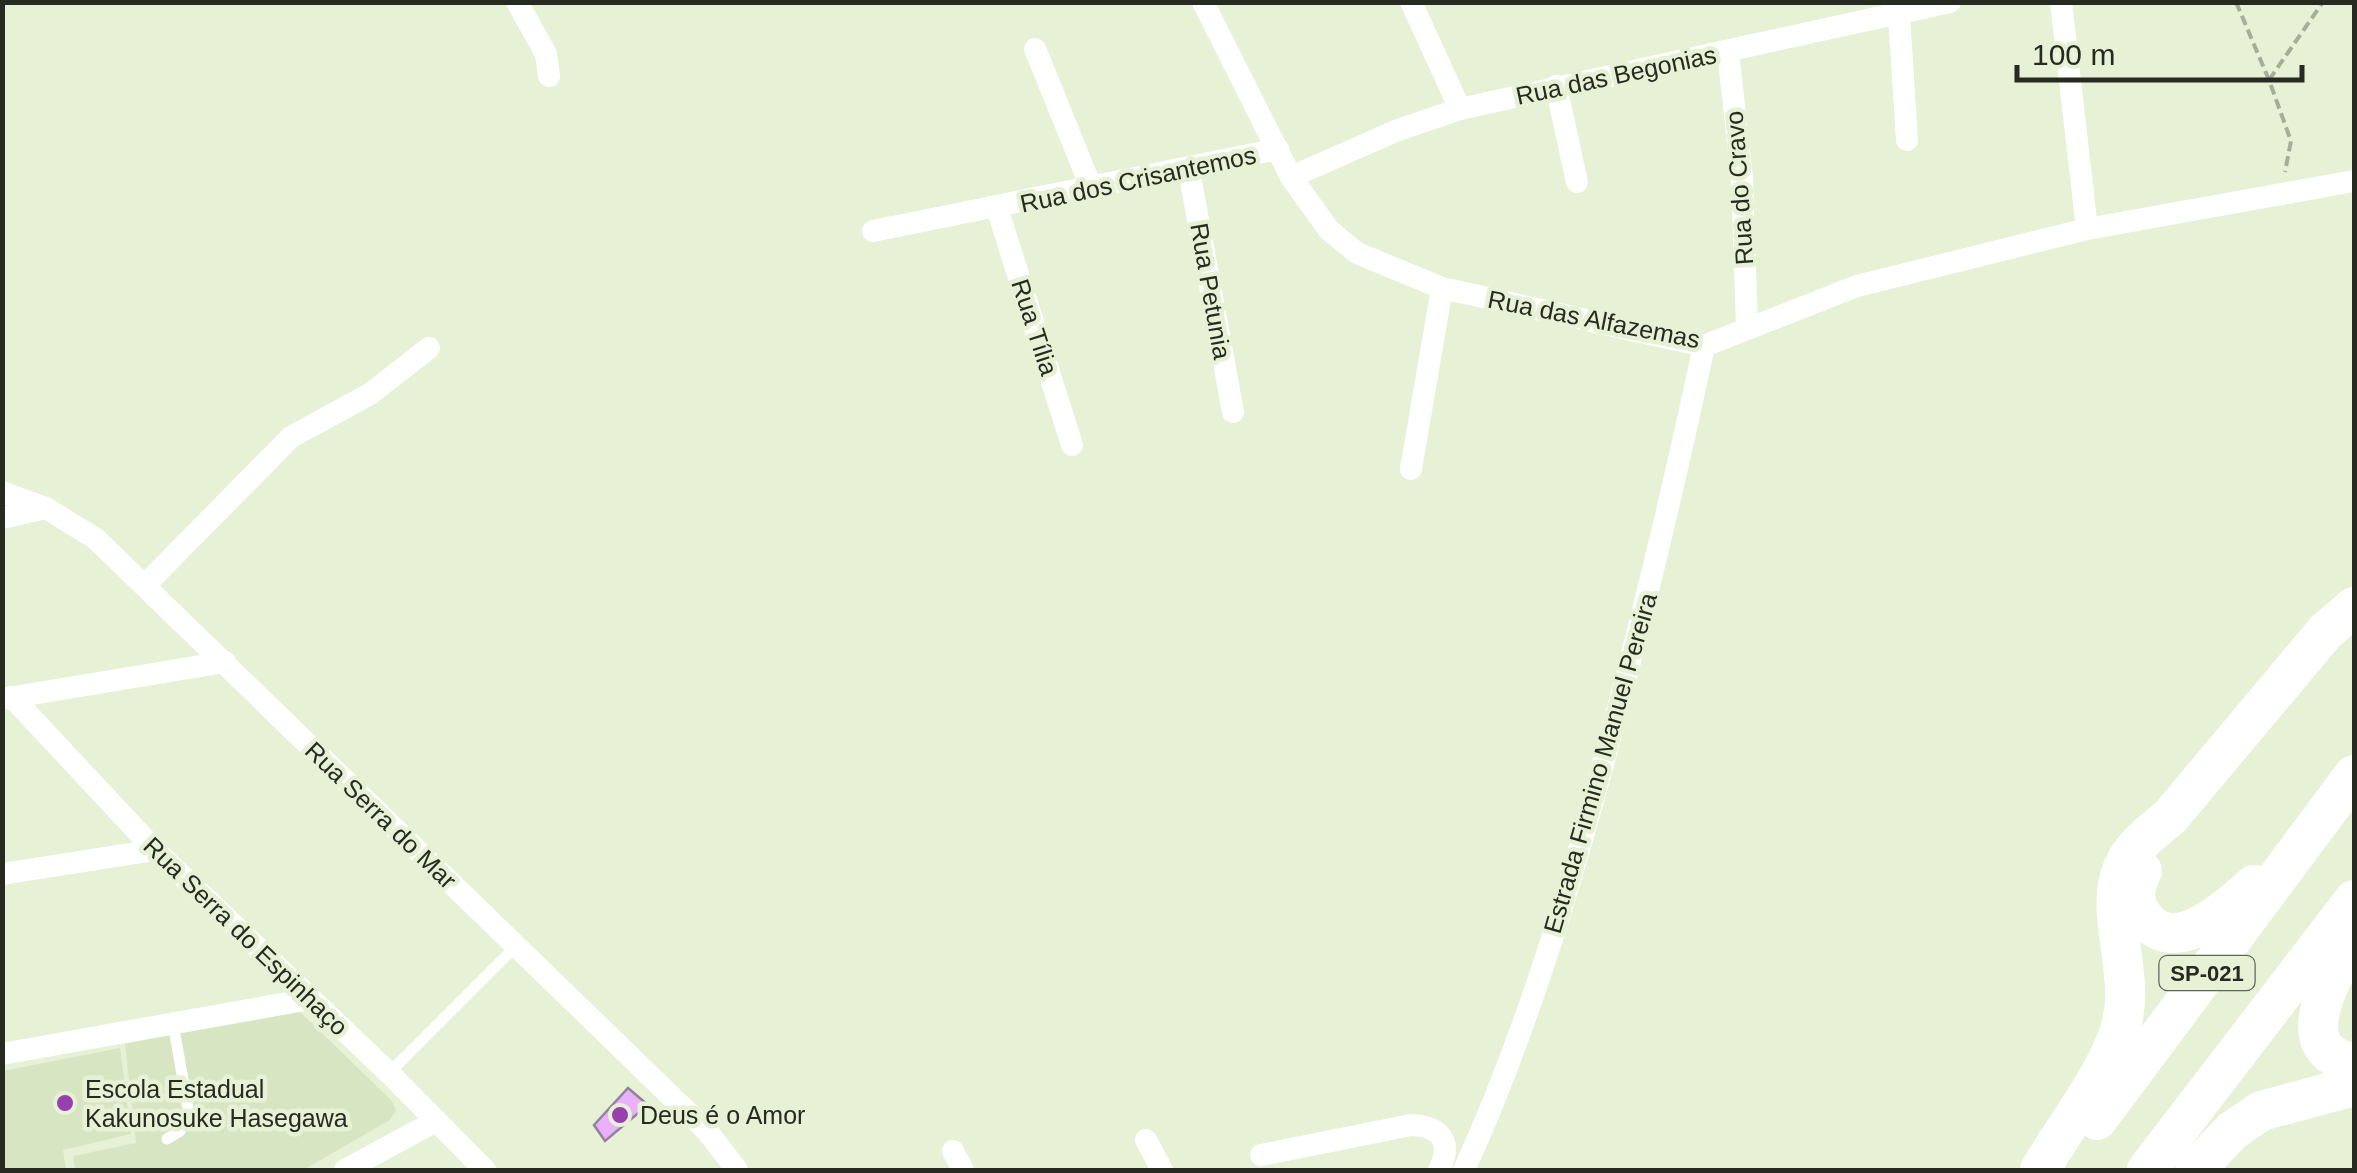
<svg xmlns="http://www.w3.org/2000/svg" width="2357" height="1173" viewBox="0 0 2357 1173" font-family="Helvetica,sans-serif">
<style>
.built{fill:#d8e5c3}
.building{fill:#eab1fb;stroke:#938398;stroke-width:2.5}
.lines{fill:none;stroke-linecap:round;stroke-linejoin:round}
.path{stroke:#a5ae98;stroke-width:4;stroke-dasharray:10 5;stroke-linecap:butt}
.lane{stroke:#fff;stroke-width:11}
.street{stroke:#fff;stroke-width:22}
.highway{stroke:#fff;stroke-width:40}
.poi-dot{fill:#9741ae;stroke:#e6f1d6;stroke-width:4}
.labels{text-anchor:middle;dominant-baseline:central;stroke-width:9;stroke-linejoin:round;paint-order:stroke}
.shield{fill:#e6f1d6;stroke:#606657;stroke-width:2.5}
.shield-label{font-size:22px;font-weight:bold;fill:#262a20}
.street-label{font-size:25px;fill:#262a20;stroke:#e6f1d6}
.poi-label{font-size:25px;fill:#262a20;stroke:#e6f1d6;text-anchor:start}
</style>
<rect width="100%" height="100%" fill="#e6f1d6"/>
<g class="built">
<polygon points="297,1009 392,1101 396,1110 390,1120 303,1170 75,1170 73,1156 136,1143 125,1044"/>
<polygon points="120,1048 131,1134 63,1150 66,1170 3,1170 3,1071"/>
</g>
<polygon class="building" points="628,1088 648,1105 605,1141 594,1125"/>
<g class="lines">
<g class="path">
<polyline points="2236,2 2269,80 2291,141 2285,172"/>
<polyline points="2269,80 2323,2"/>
</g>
<g class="lane">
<polyline points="389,1073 515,947"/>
<polyline points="167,1139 180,1131 189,1114 173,1023"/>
</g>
<g class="street">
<polyline points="517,2 546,54 549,76"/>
<polyline points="1203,2 1291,177 1329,230 1357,253 1442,288 1704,346 1857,286 2087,229 2354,181"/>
<polyline points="1411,2 1460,109"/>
<polyline points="2061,2 2087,229"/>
<polyline points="1899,16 1907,140"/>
<polyline points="1035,49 1091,187"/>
<polyline points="1728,51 1742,179 1747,327"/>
<polyline points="1556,86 1577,182"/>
<polyline points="1189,170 1233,412"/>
<polyline points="1291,177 1398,130 1460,109 1950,2"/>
<polyline points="997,208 1072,445"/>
<polyline points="873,231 1278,149"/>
<polyline points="1411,469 1442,288"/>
<polyline points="2,492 46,508 96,539 707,1131 737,1170"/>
<polyline points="2,518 46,508"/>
<polyline points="145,585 291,437 370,394 429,348"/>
<polyline points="12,697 155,850 389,1073 485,1170"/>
<polyline points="2,699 225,662"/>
<polyline points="2,874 155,850"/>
<polyline points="2,1054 310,999"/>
<polyline points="1146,1140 1162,1170"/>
<polyline points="953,1151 963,1170"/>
<path d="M1261,1155L1411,1125C1441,1126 1453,1142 1439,1170"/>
<polyline points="345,1170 436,1121"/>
<path d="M1464,1170C1527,1032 1571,884 1610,738C1645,607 1676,478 1704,346"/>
</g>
<g class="highway">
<path d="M2142,871C2134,886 2132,900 2142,915C2173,960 2227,909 2254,885"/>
<path d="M2354,936C2336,971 2283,1051 2354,1063"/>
<polyline points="2097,1120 2354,775"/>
<path d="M2040,1170C2065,1126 2100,1085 2118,1036C2140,979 2102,915 2123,868C2131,847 2153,831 2170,817L2325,632L2354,607"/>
<polyline points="2147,1170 2354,900"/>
<polyline points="2195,1170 2232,1131 2261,1111 2354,1086"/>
</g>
</g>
<g class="poi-dot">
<circle cx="65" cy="1103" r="10"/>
<circle cx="620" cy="1115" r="10"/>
</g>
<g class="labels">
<rect class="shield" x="2159.5" y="956" width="95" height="34" rx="8"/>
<g class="shield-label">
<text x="2207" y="973">SP-021</text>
</g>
<g class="street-label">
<text transform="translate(1616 75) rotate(-12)">Rua das Begonias</text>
<text transform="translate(1138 179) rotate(-12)">Rua dos Crisantemos</text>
<text transform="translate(1739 188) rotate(-94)">Rua do Cravo</text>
<text transform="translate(1211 291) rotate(80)">Rua Petunia</text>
<text transform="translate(1594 319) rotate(11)">Rua das Alfazemas</text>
<text transform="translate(1035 327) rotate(72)">Rua Tília</text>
<text transform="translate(1600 763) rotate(-74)">Estrada Firmino Manuel Pereira</text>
<text transform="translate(381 815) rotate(44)">Rua Serra do Mar</text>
<text transform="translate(246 936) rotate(44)">Rua Serra do Espinhaço</text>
</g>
<g class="poi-label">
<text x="85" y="1089">Escola Estadual<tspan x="85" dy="29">Kakunosuke Hasegawa</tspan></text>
<text x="640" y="1115">Deus é o Amor</text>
</g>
</g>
<rect width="2357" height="1173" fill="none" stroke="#262a20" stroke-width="10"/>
<path d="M2017 65v15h285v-15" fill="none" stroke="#262a20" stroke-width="5"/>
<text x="2032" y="65" font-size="30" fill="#262a20" stroke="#e6f1d6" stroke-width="8" paint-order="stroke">100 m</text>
</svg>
